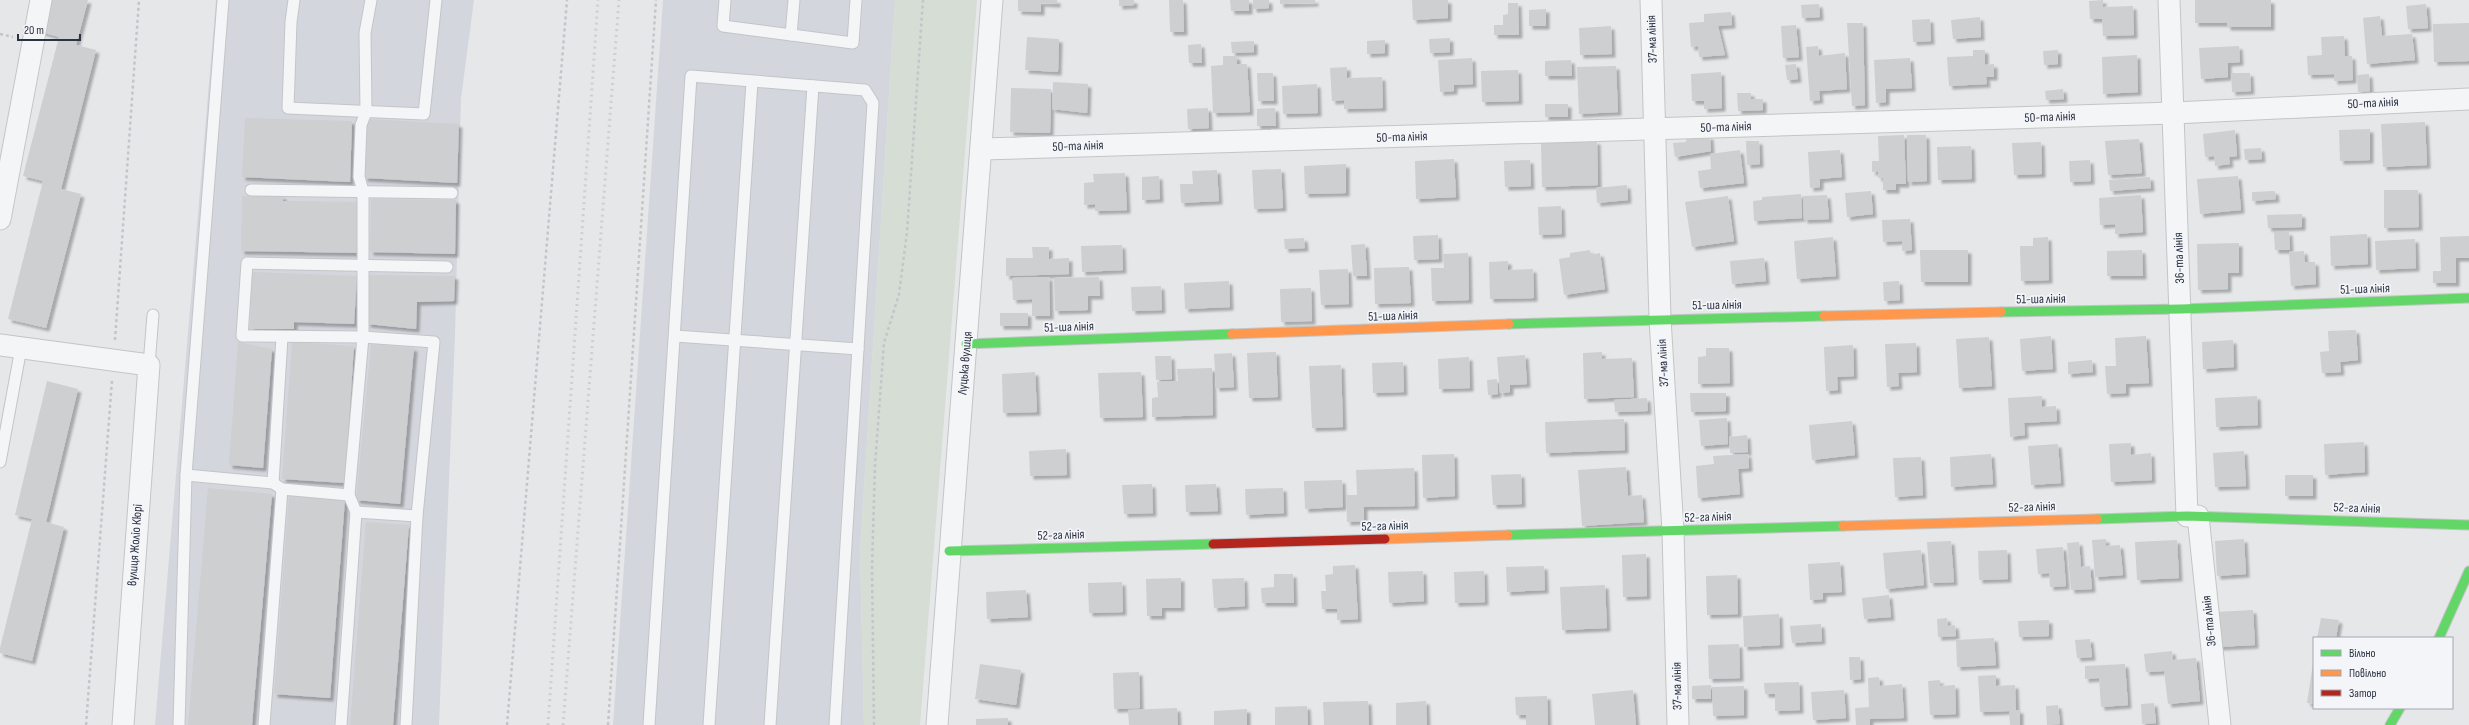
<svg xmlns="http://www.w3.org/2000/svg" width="2469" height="725" viewBox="0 0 2469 725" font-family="'Sofia Sans Condensed',sans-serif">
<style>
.built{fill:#d3d6dc}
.green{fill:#d5ddd5}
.building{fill:#cdcfd1;filter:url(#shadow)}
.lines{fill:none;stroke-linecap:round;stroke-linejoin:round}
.lane-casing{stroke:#c3c5c7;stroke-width:13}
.street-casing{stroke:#c3c5c7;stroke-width:23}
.fast-casing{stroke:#c3c5c7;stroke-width:11}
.slow-casing{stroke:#c3c5c7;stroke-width:11}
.jam-casing{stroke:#c3c5c7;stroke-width:11}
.path{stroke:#c4c5c9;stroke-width:2.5;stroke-dasharray:3 3;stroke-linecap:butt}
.lane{stroke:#f4f5f6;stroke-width:11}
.street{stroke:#f4f5f6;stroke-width:21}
.fast{stroke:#63d668;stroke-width:9}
.slow{stroke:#ff974d;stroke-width:9}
.jam{stroke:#b3261e;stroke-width:9}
.rail{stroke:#cecfd1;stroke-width:3;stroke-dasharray:2 4;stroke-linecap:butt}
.labels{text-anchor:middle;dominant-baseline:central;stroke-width:3.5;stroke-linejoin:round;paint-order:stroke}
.street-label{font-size:13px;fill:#2b3243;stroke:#f3f5f8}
</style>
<defs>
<filter id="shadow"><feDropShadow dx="3.5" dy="3.5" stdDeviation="1" flood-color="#0004"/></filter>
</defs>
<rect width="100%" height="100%" fill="#e5e7e9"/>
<g class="built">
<polygon points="216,0 474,0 461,98 455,334 439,725 155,725"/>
<polygon points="663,0 895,0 860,551 864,725 613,725"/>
</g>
<polygon class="green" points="895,0 977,0 920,725 864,725 860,551"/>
<g class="building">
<polygon points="49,0 88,0 76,45 96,50 61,189 81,194 46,328 8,319 43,181 23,176 59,37 41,32"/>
<polygon points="1018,0 1057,0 1057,4 1041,3 1041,12 1018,11"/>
<polygon points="1119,0 1134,0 1134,5 1119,6"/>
<polygon points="1169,0 1183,0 1184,32 1170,32"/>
<polygon points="1230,0 1249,0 1249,11 1231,11"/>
<polygon points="1253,0 1269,0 1269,8 1253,9"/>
<polygon points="1280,0 1315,0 1315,3 1280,4"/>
<polygon points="1412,0 1448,0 1448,18 1413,20"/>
<polygon points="2103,0 2103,7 2133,6 2134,35 2103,36 2102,19 2090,19 2089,1"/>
<polygon points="2195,0 2271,0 2271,27 2227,27 2227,23 2195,23"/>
<polygon points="1508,3 1518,3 1519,35 1494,35 1494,25 1503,25 1503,15 1508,14"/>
<polygon points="1819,4 1820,17 1802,18 1801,5"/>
<polygon points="2426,4 2428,28 2408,29 2406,6"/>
<polygon points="1546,9 1546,26 1529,26 1529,10"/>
<polygon points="1731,12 1732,25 1718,26 1725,55 1699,57 1698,46 1691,47 1689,23 1704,22 1704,14"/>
<polygon points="2380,16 2382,36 2412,34 2415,60 2367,64 2363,18"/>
<polygon points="1980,17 1981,37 1953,39 1951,20"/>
<polygon points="1930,19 1931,41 1913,42 1912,20"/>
<polygon points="1847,23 1863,23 1865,105 1852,106"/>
<polygon points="2469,23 2469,61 2434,62 2433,24"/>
<polygon points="1796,25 1799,57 1783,58 1781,26"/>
<polygon points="1611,26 1612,54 1580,55 1579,28"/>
<polygon points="2344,36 2345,56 2352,56 2353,80 2334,81 2334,74 2308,75 2307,56 2322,55 2321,37"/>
<polygon points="1027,37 1059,39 1058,72 1025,70"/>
<polygon points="1450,38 1450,52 1430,53 1429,39"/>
<polygon points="1385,40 1385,53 1367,54 1367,41"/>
<polygon points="1254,41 1254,52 1232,53 1231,42"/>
<polygon points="1201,44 1202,63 1189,63 1188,45"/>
<polygon points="1818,46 1819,56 1845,53 1847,89 1819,91 1820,100 1810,101 1806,47"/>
<polygon points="2239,46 2240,62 2228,63 2228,77 2201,79 2199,48"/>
<polygon points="1973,50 1985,50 1985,65 1994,64 1994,77 1986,77 1987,84 1949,86 1947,57 1973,56"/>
<polygon points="2058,50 2058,64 2044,65 2043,51"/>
<polygon points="2137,55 2138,92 2103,94 2102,57"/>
<polygon points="1223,56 1237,56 1237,64 1247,64 1250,112 1213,113 1211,66 1223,65"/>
<polygon points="1472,58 1473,84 1454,85 1454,91 1440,92 1438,60"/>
<polygon points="1910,58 1912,88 1886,89 1886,102 1876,103 1874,60"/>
<polygon points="1571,60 1572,76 1545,76 1545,61"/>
<polygon points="1796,64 1798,79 1787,80 1785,65"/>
<polygon points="1616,66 1618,112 1579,114 1577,67"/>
<polygon points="1347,67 1347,78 1382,77 1383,108 1344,109 1344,100 1332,101 1330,68"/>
<polygon points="1518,70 1519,101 1482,102 1481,71"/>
<polygon points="1721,72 1722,108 1704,109 1704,101 1692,101 1691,74"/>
<polygon points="1257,73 1273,73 1274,101 1258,101"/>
<polygon points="2231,73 2250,73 2251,91 2232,92"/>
<polygon points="2369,74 2370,91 2358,92 2357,75"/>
<polygon points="1053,82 1088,84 1087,113 1052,109"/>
<polygon points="1317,84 1318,113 1283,114 1282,86"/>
<polygon points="1011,88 1051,89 1050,133 1010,132"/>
<polygon points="2063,89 2064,99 2046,100 2045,91"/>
<polygon points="1737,93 1751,93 1751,99 1763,99 1763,110 1738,111"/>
<rect x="1545" y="104" width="23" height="13"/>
<polygon points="1208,108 1209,128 1188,129 1187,109"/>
<polygon points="1275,108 1276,126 1257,126 1257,109"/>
<polygon points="245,118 352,121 350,182 242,177"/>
<polygon points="367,119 459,124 457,183 364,178"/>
<polygon points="2425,122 2427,165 2383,167 2381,124"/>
<polygon points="2370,129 2370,160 2340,161 2339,130"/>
<polygon points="2235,130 2237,156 2229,157 2230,164 2215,166 2214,156 2205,157 2203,134"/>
<polygon points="1904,135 1906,184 1896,184 1896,190 1883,190 1883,177 1878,178 1878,171 1872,172 1872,161 1879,161 1878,136"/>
<polygon points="1907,135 1926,135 1927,181 1908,182"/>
<polygon points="1710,136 1711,151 1675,157 1673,143 1686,142 1686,137"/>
<polygon points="2139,139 2142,173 2108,175 2105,141"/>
<polygon points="1597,141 1598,185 1542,187 1541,143"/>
<polygon points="1746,141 1759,141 1760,164 1747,165"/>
<polygon points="2041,142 2042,174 2014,175 2012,143"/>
<polygon points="1971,146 1972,179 1938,180 1937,147"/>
<polygon points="2261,148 2262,159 2245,160 2244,149"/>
<polygon points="1740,150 1744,183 1700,188 1698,171 1711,169 1710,154"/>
<polygon points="1840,150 1842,177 1820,179 1820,187 1810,188 1808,152"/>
<polygon points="1454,159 1456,197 1416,199 1415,161"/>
<polygon points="1530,160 1531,186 1505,187 1504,161"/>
<polygon points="2090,160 2091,181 2070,182 2069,161"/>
<polygon points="1346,164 1346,193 1305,194 1304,166"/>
<polygon points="1281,169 1283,208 1254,209 1252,170"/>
<polygon points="1217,170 1219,201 1181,203 1180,184 1193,184 1192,171"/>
<polygon points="1125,173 1127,210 1095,211 1095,204 1084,205 1084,183 1094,182 1093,174"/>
<polygon points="1159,176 1160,199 1142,200 1142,177"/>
<polygon points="2238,176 2241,210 2200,214 2197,179"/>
<polygon points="2150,177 2151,188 2110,191 2109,180"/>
<polygon points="1627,185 1628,200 1597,203 1596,188"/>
<polygon points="2384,190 2418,190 2419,227 2384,228"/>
<polygon points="1871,191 1873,214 1847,217 1845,193"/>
<polygon points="2275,191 2276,199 2252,201 2252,192"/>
<polygon points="1801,194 1802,218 1754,221 1753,201 1762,200 1762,197"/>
<polygon points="1827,195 1829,219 1804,220 1803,196"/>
<polygon points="2141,195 2143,232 2115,234 2115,224 2100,225 2099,198"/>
<polygon points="242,196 283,196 283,201 360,202 360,253 241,251"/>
<polygon points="1728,196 1734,241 1692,247 1685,202"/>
<polygon points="371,199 456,200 455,254 370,252"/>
<polygon points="1561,206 1562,234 1539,235 1538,207"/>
<polygon points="2302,214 2302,227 2268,228 2267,215"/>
<polygon points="1910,219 1912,250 1902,251 1902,241 1883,242 1882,220"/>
<polygon points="2274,232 2289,232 2290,250 2275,250"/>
<polygon points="2367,234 2368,264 2331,266 2330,236"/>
<polygon points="1438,235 1439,259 1414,260 1413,236"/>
<polygon points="2469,236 2469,258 2456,258 2456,283 2433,283 2433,271 2441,271 2440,237"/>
<polygon points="1833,237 1836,276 1797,279 1794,241"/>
<polygon points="2048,237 2049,280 2021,281 2020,246 2033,246 2033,238"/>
<polygon points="1304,238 1305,248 1285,249 1284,239"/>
<polygon points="2415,239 2416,268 2376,270 2375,241"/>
<polygon points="2239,243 2239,273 2228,273 2228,289 2198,290 2197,244"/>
<polygon points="1365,244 1367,276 1353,276 1351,245"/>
<polygon points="1122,245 1123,270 1082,272 1081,246"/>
<polygon points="1032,247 1049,247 1049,259 1069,258 1069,274 1006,276 1006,258 1033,258"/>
<polygon points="1590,250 1590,255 1600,253 1605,289 1564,295 1559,259 1570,257 1570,253"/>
<polygon points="1920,250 1968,250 1968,282 1921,282"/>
<polygon points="2142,250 2143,276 2107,276 2107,251"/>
<polygon points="2304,251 2305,262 2315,262 2316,284 2291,286 2289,252"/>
<polygon points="1468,253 1469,300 1432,301 1431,268 1444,268 1443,254"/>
<polygon points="1764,258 1766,281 1732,284 1730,261"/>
<polygon points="1508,261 1508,270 1533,269 1534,298 1490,299 1489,262"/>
<polygon points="1409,267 1411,303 1375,304 1374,268"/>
<polygon points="1348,269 1349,304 1321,305 1319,270"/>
<polygon points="252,272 357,276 354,324 294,322 294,329 250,329"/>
<polygon points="369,275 455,276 454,301 417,302 416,329 367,324"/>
<polygon points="1049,277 1050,316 1032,316 1032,299 1013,300 1012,278"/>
<polygon points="1099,277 1100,296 1088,296 1088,310 1055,311 1054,278"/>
<polygon points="1229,281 1230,307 1185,309 1184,283"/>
<polygon points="1899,281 1900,300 1884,301 1883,282"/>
<polygon points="1161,286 1162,310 1132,311 1131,287"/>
<polygon points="1311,288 1312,321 1281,322 1280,289"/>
<rect x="1000" y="313" width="28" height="13"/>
<polygon points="2356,330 2358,360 2340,362 2341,372 2322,373 2320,352 2329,351 2328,331"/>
<polygon points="2051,336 2053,369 2022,371 2020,339"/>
<polygon points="2146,336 2149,383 2126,384 2126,393 2107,394 2105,366 2116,366 2115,338"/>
<polygon points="1989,337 1992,386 1959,388 1956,339"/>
<polygon points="2233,340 2234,367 2203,369 2202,342"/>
<polygon points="238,342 272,349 263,468 229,465"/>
<polygon points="292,342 354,346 345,483 282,479"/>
<polygon points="1916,343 1917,372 1898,373 1899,386 1887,387 1885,344"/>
<polygon points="371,344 414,348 400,504 356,500"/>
<polygon points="1853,345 1854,376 1837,377 1838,390 1826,391 1824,347"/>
<polygon points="1706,348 1729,348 1730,383 1698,384 1698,357 1706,356"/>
<polygon points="1276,352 1278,397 1249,398 1247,353"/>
<polygon points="1602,352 1602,359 1632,358 1634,397 1584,399 1583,353"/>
<polygon points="1232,353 1234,387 1216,388 1214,354"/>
<polygon points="1525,355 1527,384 1510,385 1510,392 1500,393 1497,357"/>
<polygon points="1155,356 1171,356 1172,379 1156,380"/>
<polygon points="1469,357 1470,388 1439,389 1438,359"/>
<polygon points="2092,360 2093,372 2068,374 2068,362"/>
<polygon points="1403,362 1404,392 1373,393 1372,363"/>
<polygon points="1341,365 1343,427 1312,428 1309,366"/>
<polygon points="1212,368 1213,415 1152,417 1152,398 1158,397 1157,382 1178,381 1177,369"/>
<polygon points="1035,372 1037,412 1003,413 1002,374"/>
<polygon points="1141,372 1143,417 1100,418 1098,373"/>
<polygon points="1497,379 1498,394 1488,395 1487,380"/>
<polygon points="47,381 78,389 46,522 64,527 32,661 0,653 0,648 32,519 15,515"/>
<polygon points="1690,393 1726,393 1726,411 1691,412"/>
<polygon points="2042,396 2042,407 2056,406 2057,421 2024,423 2025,435 2010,437 2008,398"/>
<polygon points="2257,396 2258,425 2216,427 2215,398"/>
<polygon points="1647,398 1648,411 1615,412 1614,400"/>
<polygon points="1727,418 1728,444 1701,446 1699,420"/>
<polygon points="1624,419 1625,450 1546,453 1545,422"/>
<polygon points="1852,421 1855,455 1812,460 1809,425"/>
<polygon points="1747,435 1748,452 1730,453 1729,437"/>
<polygon points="2364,442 2365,472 2325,475 2324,444"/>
<polygon points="2131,443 2131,455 2151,453 2152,480 2111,482 2109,444"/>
<polygon points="2058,444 2061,483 2031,485 2028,446"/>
<polygon points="1066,449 1067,475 1030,476 1029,451"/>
<polygon points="2244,451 2246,486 2215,487 2213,453"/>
<polygon points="1454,454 1455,496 1423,498 1422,455"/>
<polygon points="1748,454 1749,468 1738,469 1740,494 1698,498 1696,466 1714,464 1713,456"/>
<polygon points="1991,454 1993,484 1951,487 1950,457"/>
<polygon points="1921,457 1923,495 1895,497 1893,458"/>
<polygon points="1626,467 1628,496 1642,495 1644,522 1582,526 1578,470"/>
<polygon points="1414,468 1415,506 1364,507 1364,521 1347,522 1346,495 1357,495 1356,470"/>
<polygon points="1521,474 1522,504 1493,505 1491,475"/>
<rect x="2285" y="475" width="28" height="21"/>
<polygon points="1342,480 1343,507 1305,509 1304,481"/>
<polygon points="1152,484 1153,513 1124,514 1122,485"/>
<polygon points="1216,484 1218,511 1186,512 1185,485"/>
<polygon points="208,488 272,494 252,725 188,725"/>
<polygon points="1283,488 1284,513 1246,515 1245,489"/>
<polygon points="289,495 345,499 330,698 274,694"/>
<polygon points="366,522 409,525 393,725 350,725"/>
<polygon points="2106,539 2106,546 2120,545 2123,575 2095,577 2092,540"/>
<polygon points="2244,539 2246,574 2217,576 2215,541"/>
<polygon points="2177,540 2179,578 2137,580 2135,542"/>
<polygon points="1951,541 1954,582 1930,583 1927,542"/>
<polygon points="2079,542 2081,567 2090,566 2092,589 2071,590 2067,543"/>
<polygon points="2063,547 2066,586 2050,587 2049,573 2038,574 2036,549"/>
<polygon points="1921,550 1924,585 1886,589 1883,553"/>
<polygon points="2007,550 2008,579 1979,580 1978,551"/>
<polygon points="1646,554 1647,596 1623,597 1622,555"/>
<polygon points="1840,562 1842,592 1823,593 1823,599 1810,600 1808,564"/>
<polygon points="1355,565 1358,619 1337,620 1337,609 1322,609 1321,591 1326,591 1325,575 1333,574 1333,566"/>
<polygon points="1544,566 1545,590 1507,592 1506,567"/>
<polygon points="1423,571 1424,601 1389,603 1388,572"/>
<polygon points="1484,571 1485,602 1455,603 1454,572"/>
<polygon points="1274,574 1293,574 1294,603 1262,603 1261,588 1274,587"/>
<polygon points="1737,575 1738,614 1707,615 1706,576"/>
<polygon points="1181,578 1181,608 1162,608 1162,616 1147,616 1146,579"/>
<polygon points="1244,578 1245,606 1214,608 1212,579"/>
<polygon points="1122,582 1123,612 1089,613 1088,583"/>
<polygon points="1605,585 1607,628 1562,630 1560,587"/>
<polygon points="1026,590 1028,617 987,619 986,592"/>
<polygon points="1889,595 1891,617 1864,619 1862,598"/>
<polygon points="2253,610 2255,645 2217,647 2215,612"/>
<polygon points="1779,614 1780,645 1744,647 1743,616"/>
<polygon points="1947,618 1948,626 1955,625 1956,636 1938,637 1937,619"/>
<polygon points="2321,618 2339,620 2336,638 2317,638"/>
<polygon points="2049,620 2049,636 2019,637 2018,621"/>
<polygon points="1821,624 1822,641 1792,643 1790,626"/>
<polygon points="1994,638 1996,665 1957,667 1956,640"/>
<polygon points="2090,639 2092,657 2077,658 2075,640"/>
<polygon points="1739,644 1740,678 1709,679 1708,645"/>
<polygon points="2172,651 2173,660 2196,658 2200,701 2168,704 2164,671 2146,672 2144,654"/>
<polygon points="1849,657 1860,657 1861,679 1850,680"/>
<polygon points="2313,663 2314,663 2314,704 2307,703"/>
<polygon points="980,664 1021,670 1016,705 975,699"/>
<polygon points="2125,664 2128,705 2101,707 2099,678 2085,679 2085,666"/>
<polygon points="1139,672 1140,708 1114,709 1113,673"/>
<polygon points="1996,675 1996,686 2015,685 2016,710 2020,710 2020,725 2010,725 2009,711 1980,712 1978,676"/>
<polygon points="1879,677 1880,686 1902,684 1904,718 1870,719 1870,725 1856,725 1855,708 1869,707 1868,678"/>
<polygon points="1940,680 1940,686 1955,685 1956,714 1930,715 1928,681"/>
<polygon points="1799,682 1800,710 1775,711 1775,694 1765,694 1764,683"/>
<polygon points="1711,685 1711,699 1692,699 1692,686"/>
<polygon points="1744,686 1744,715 1713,716 1712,687"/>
<polygon points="1633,690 1636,725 1595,725 1592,694"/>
<polygon points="1844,690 1846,718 1813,720 1811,692"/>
<polygon points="1547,696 1548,725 1526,725 1526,715 1516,715 1515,697"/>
<polygon points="1368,701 1369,725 1324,725 1323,702"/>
<polygon points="1426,701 1427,725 1396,725 1396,703"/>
<polygon points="2154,703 2156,723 2142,724 2141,704"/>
<polygon points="2058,705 2060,724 2047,725 2046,706"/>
<polygon points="1307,706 1308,725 1275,725 1275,707"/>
<polygon points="1177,708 1178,725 1129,725 1128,710"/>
<polygon points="1247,709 1247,725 1214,725 1214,711"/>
<polygon points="1008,718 1008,725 976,725 976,719"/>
</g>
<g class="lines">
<g class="lane-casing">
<g id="lane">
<polyline points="294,0 291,22 288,108 424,114 436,0"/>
<polyline points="725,0 723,26 853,43 856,0"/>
<polyline points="791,35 794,0"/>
<polyline points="251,190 452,193"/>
<polyline points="675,336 858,349"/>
<polyline points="149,365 153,315"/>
<polyline points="0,462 21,348"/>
<polyline points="186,475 273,483 282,489 349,495 356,512 417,516"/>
<polyline points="273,483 282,337"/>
<polyline points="349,495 363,337 363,191 359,177 361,125 366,112 365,33 371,0"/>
<polyline points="179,725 186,475 223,0"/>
<polyline points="264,725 282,489"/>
<polyline points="341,725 356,512"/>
<polyline points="406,725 417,516 434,342 363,337 242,336 247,263 447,267"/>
<polyline points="649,725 691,76 865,90 873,103 835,725"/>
<polyline points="709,725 752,82"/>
<polyline points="770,725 813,86"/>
</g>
</g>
<g class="street-casing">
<g id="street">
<polyline points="1651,0 1660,319 1673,531 1678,725"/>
<polyline points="2169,0 2187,516"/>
<polyline points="982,149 2174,113 2469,99"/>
<polyline points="0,219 41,0"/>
<polyline points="0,345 149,365 123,725"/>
<polyline points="2198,516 2220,725"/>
<polyline points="937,725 992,0"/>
</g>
</g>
<g class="fast-casing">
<g id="fast">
<polyline points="2001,312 2181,309 2469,298"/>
<polyline points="1509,324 1824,316"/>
<polyline points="966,344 1232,334"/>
<polyline points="2097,519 2187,516 2469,525"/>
<polyline points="1508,535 1843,526"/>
<polyline points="949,551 1213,544"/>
<polyline points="2439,638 2469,571"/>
<polyline points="2390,725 2400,708"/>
</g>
</g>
<g class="slow-casing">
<g id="slow">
<polyline points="1824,316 2001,312"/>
<polyline points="1232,334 1509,324"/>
<polyline points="1843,526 2097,519"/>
<polyline points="1385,539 1508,535"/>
</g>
</g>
<g class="jam-casing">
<polyline id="jam" points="1213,544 1385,539"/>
</g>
<g class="path">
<polyline points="0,34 13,37"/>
<polyline points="115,340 139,0"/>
<polyline points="86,725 112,380"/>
<polyline points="507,725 567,0"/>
<polyline points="608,725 656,0"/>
<polyline points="874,725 872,567 875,465 884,343 899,294 907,232 923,0"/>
</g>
<use href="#lane" class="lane"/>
<use href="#street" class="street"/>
<use href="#fast" class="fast"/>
<use href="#slow" class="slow"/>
<use href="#jam" class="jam"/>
<g class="rail">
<polyline points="548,725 598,0"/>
<polyline points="563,725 619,0"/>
</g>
</g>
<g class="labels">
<g class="street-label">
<text transform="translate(1652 39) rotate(-92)">37-ма лінія</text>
<text transform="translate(2373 103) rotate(-3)">50-та лінія</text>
<text transform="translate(2050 117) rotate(-2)">50-та лінія</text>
<text transform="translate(1726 127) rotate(-2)">50-та лінія</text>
<text transform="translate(1402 137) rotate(-2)">50-та лінія</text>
<text transform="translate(1078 146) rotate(-2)">50-та лінія</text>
<text transform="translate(2179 258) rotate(-92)">36-та лінія</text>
<text transform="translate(2365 289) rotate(-2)">51-ша лінія</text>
<text transform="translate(2041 299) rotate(-1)">51-ша лінія</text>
<text transform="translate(1717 305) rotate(-1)">51-ша лінія</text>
<text transform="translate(1393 316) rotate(-2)">51-ша лінія</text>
<text transform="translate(1069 327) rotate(-2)">51-ша лінія</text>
<text transform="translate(965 363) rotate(-85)">Луцька вулиця</text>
<text transform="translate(1663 363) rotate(-93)">37-ма лінія</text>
<text transform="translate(2032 507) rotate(-2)">52-га лінія</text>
<text transform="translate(2357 508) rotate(2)">52-га лінія</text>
<text transform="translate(1708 517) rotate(-2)">52-га лінія</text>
<text transform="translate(1385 526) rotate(-2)">52-га лінія</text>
<text transform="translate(1061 535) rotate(-2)">52-га лінія</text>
<text transform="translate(135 545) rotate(-86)">вулиця Жоліо Кюрі</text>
<text transform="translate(2209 621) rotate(-96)">36-та лінія</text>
<text transform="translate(1677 686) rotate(-91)">37-ма лінія</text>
</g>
</g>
<rect x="2313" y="637" width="140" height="72" fill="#f3f5f8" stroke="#a3a7b0"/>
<rect x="2321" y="650" width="20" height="6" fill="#63d668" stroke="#a3a7b0"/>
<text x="2349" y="657" font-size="12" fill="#2b3243">Вільно</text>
<rect x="2321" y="670" width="20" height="6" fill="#ff974d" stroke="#a3a7b0"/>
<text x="2349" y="677" font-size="12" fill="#2b3243">Повільно</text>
<rect x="2321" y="690" width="20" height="6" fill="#b3261e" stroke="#a3a7b0"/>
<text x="2349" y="697" font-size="12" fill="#2b3243">Затор</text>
<path d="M18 34v6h62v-6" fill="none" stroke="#2b3243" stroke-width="2"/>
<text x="24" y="34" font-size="12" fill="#2b3243" stroke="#f3f5f8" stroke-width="3" paint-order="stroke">20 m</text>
</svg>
